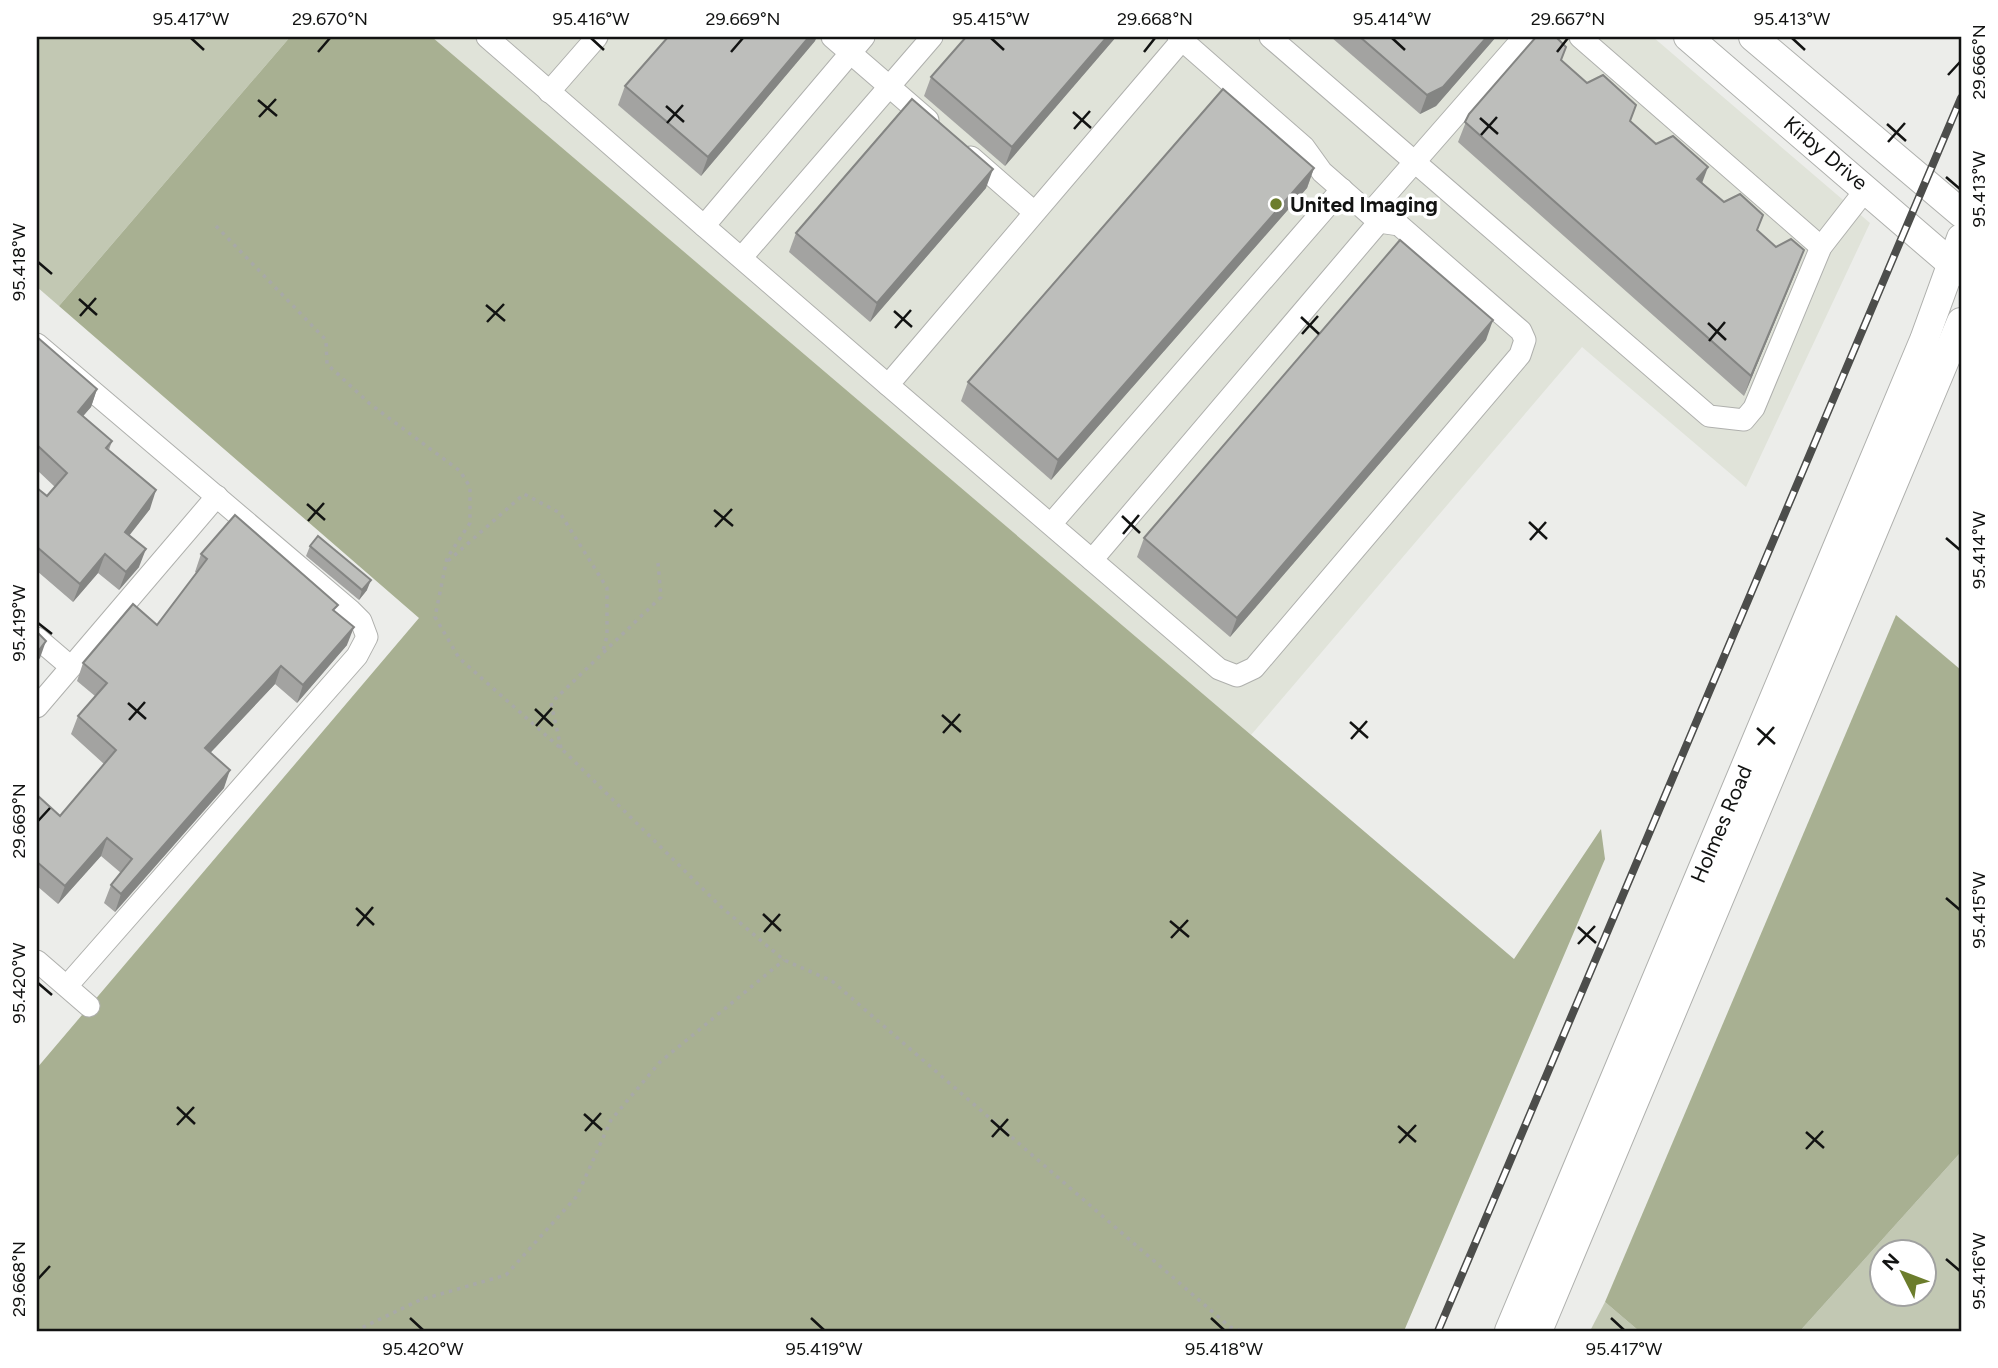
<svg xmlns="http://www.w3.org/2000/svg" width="1998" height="1368" viewBox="0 0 1998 1368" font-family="Figtree,sans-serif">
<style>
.built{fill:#e0e3d9}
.green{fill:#c2c8b3;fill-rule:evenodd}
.forest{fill:#a8b092}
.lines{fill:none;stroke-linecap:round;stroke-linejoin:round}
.minor-casing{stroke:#afb0ad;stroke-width:23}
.major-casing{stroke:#afb0ad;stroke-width:30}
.path{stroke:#a8a9a7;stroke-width:3.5;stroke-dasharray:3.5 5;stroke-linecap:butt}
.minor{stroke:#fff;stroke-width:21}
.major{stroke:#fff;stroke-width:28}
.rail-casing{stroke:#4c4d4b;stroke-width:8}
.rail{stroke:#fff;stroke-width:5;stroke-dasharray:16;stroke-linecap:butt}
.wall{fill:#a3a3a1}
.shaded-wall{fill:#848583}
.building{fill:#bdbebb;stroke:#848583;stroke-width:2}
.ticks{fill:none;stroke:#121312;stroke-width:2.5}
.poi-dot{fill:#6c7d2c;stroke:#fff;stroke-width:2.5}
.labels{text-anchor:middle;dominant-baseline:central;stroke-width:7;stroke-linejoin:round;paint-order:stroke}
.street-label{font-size:21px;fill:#121312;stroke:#fff}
.poi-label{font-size:21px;font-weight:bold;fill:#121312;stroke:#fff;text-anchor:start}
.neatline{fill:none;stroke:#121312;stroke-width:2.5}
.ticks-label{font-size:18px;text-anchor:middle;fill:#121312}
</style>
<rect width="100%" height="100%" fill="#ecedea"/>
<polygon class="built" points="432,37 1653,37 1870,223 1746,487 1582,347 1251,735"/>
<g class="green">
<polygon points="37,37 290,37 59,306 37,287"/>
<path d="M1961,1152V1331H1800ZM1882,1252H1924V1294H1882Z"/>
<polygon points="1605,1302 1639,1331 1590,1331"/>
</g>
<g class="forest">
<polygon points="290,37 432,37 1514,959 1601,829 1605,859 1404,1331 37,1331 37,1068 419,618 59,306"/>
<polygon points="1896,615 1961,670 1961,1152 1800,1331 1639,1331 1605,1302"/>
</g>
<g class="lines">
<g class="minor-casing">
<g id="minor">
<polyline points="487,37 704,226 864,37"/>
<polyline points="832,37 928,120"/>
<polyline points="1178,37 1182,40 1304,147 1322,172 1379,222 1399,225 1521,331 1525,340 1520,355 1254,668 1237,676 1219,669 888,385 1182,40"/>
<polyline points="1270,37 1709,416 1744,420 1754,408 1821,247 1867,188"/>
<polyline points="1580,37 1821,247"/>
<polyline points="549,92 597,37"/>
<polyline points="971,157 1034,212"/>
<polyline points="1370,213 1524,37"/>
<polyline points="704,226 888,385"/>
<polyline points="742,257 932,37"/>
<polyline points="37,344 350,610 361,621 367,637 357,656 67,986"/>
<polyline points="1051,524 1342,189"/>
<polyline points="1092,560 1379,222"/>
<polyline points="37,638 71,667"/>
<polyline points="37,707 217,496"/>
<polyline points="37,961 89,1006"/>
</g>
</g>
<g class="major-casing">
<g id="major">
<polyline points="1688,37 1961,272"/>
<polyline points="1753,37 1961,213"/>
<polyline points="1509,1331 1924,340 1961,238"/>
<polyline points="1538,1331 1961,322"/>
</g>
</g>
<g class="path">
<polyline points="216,226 326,340 327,364 370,404 460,471 470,487 470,523 447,558 435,617 459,658 567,754 720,906 784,960 832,981 1230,1327 1242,1331"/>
<polyline points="448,561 524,494 560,513 607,588 607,636 603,651"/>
<polyline points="561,748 551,703 661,597 658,563"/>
<polyline points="355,1331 420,1300 506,1275 577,1196 611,1120 660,1062 784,960"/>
</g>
<use href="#minor" class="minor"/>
<use href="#major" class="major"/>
<g class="rail-casing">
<polyline id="rail" points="1438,1331 1961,98"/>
</g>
<use href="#rail" class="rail"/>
</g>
<g class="wall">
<polygon points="966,37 1116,37 1005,166 924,96 931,77"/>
<polygon points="1331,37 1496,37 1436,106 1420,114"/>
<polygon points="815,41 701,176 618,105 625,86"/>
<polygon points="1561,60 1587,83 1636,105 1630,121 1724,202 1763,215 1757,231 1776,247 1804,250 1744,396 1458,142 1469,114"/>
<polygon points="1314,168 1307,188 1051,480 961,401 968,382"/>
<polygon points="986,188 870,322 789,252 796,233"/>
<polygon points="37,337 97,389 91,407 83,416 112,441 109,450 150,509 129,535 139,567 119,590 98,573 73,602 37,571 37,488 47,496 55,487 37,470"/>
<polygon points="1486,340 1230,637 1137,557 1144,538"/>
<polygon points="310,546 367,590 359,600 306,556"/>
<polygon points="201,554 335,612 347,645 297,703 275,684 210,753 224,788 115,912 104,903 111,885 121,873 101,856 58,904 37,886 37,795 60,816 104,764 71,734 78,716 95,696 77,681 83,663 157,625 197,573 195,572"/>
</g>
<g class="shaded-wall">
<polygon points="809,37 817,37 815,41 701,176 708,157"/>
<polygon points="1107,37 1116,37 1005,166 1012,147"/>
<polygon points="1487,37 1496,37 1436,106 1420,114 1427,95"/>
<polygon points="1708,167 1701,186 1697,179"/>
<polygon points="1314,168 1307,188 1051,480 1058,460"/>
<polygon points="993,169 986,188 870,322 877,303"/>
<polygon points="1804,250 1797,269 1744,396 1751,376"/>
<polygon points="1493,320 1486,340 1230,637 1237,618"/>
<polygon points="97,389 91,407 71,430 78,412"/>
<polygon points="156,490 150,509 118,550 125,532"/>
<polygon points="146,549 139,567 119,590 126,572"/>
<polygon points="105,554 98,573 73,602 80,584"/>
<polygon points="371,580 367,590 359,600 362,590"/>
<polygon points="354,627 347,645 297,703 303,685"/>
<polygon points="46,641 40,658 37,662 37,656 39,650"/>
<polygon points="281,666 275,684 198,766 205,748"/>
<polygon points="230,770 224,788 115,912 121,894"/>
<polygon points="107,838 101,856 58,904 65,886"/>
</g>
<g class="building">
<polygon points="668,37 809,37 708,157 625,86"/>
<polygon points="966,37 1107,37 1012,147 931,77"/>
<polygon points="1360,37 1487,37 1443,87 1427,95"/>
<polygon points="1536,37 1556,37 1566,47 1561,60 1587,83 1603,75 1636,105 1630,121 1656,144 1673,136 1708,167 1697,179 1724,202 1740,194 1763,215 1757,230 1776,247 1791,239 1804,250 1751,376 1465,122 1469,114"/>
<polygon points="1223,89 1314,168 1058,460 968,382"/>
<polygon points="912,99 993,169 877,303 796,233"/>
<polygon points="1400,240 1493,320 1237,618 1144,538"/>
<polygon points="37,337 97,389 78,412 112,441 106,448 156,490 125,532 146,549 126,572 105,554 80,584 37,547 37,488 47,496 67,473 37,445"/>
<polygon points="235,515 338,605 333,610 354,627 303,685 281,666 205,748 230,770 121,894 111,885 132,859 107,838 65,886 37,862 37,795 60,816 116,750 78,716 107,683 83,663 133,604 157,625 207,559 201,554"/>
<polygon points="318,536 371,580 362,590 310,546"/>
<polygon points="37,632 46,641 39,650 37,648"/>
</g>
<path class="ticks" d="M191,38L204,50M591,38L604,50M991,38L1004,50M1392,38L1405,50M1792,38L1805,50M318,52L330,38M731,52L743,38M1144,52L1155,38M1557,52L1568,38M1948,75L1960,62M258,100L277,116M666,106L684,122M1073,112L1091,128M259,117L276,99M1480,118L1498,134M667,123L683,105M1887,124L1906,141M1074,129L1090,111M1481,135L1497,117M1888,142L1905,123M1946,177L1960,189M38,262L52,274M79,299L97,315M486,305L505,321M894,311L912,327M80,316L96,298M1301,317L1319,334M487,322L504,304M1708,323L1726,340M895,328L911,310M1302,334L1318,316M1709,341L1725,322M307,504L325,520M714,510L733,526M1122,516L1140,533M308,521L324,503M1529,522L1547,539M715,527L732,509M1123,534L1139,515M1946,538L1960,550M1530,540L1546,522M38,623L52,634M128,703L146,719M535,709L553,726M942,715L961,732M129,720L145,702M1350,722L1368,738M536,726L552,708M1757,728L1775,744M943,733L960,714M1351,739L1367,721M1758,745L1774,727M38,821L50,808M1946,898L1960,910M356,908L374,925M763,914L781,931M1170,921L1189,937M357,926L373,907M1578,927L1596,943M764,932L780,914M1171,938L1188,920M1578,944L1595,926M38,983L52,995M177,1107L195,1124M584,1114L602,1130M991,1120L1009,1136M177,1125L194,1107M1398,1126L1416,1142M585,1131L601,1113M1806,1132L1824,1148M992,1137L1008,1119M1399,1143L1416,1125M1806,1149L1823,1131M1946,1259L1960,1271M38,1279L50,1266M410,1318L423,1330M811,1318L824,1330M1211,1318L1224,1330M1611,1318L1624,1330"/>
<circle class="poi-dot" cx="1276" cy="204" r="7"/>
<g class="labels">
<g class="street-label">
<text transform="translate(1826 153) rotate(40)">Kirby Drive</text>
<text transform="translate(1721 824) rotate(-67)">Holmes Road</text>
</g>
<g class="poi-label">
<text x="1290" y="204">United Imaging</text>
</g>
</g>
<rect width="1998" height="1368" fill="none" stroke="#ffffff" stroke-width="77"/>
<g transform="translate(1903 1273) rotate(312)"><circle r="33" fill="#ffffff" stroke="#a0a1a0" stroke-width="2"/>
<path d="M0-5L12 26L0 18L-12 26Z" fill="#6c7d2c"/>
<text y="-10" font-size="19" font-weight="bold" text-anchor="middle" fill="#121312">N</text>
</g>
<rect x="38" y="38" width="1922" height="1292" class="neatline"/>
<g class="ticks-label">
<text x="191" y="25">95.417°W</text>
<text x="330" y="25">29.670°N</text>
<text x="591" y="25">95.416°W</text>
<text x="743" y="25">29.669°N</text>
<text x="991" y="25">95.415°W</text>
<text x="1155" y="25">29.668°N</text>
<text x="1392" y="25">95.414°W</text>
<text x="1568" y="25">29.667°N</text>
<text x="1792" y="25">95.413°W</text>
<text transform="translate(1979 62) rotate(-90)" y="6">29.666°N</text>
<text transform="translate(1979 189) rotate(-90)" y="6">95.413°W</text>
<text transform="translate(19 262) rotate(-90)" y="6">95.418°W</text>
<text transform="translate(1979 550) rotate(-90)" y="6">95.414°W</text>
<text transform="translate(19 623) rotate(-90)" y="6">95.419°W</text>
<text transform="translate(19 821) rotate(-90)" y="6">29.669°N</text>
<text transform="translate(1979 910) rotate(-90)" y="6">95.415°W</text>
<text transform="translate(19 983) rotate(-90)" y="6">95.420°W</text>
<text transform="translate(1979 1271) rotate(-90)" y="6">95.416°W</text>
<text transform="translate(19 1279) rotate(-90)" y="6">29.668°N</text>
<text x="423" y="1355">95.420°W</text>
<text x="824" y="1355">95.419°W</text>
<text x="1224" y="1355">95.418°W</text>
<text x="1624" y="1355">95.417°W</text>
</g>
</svg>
